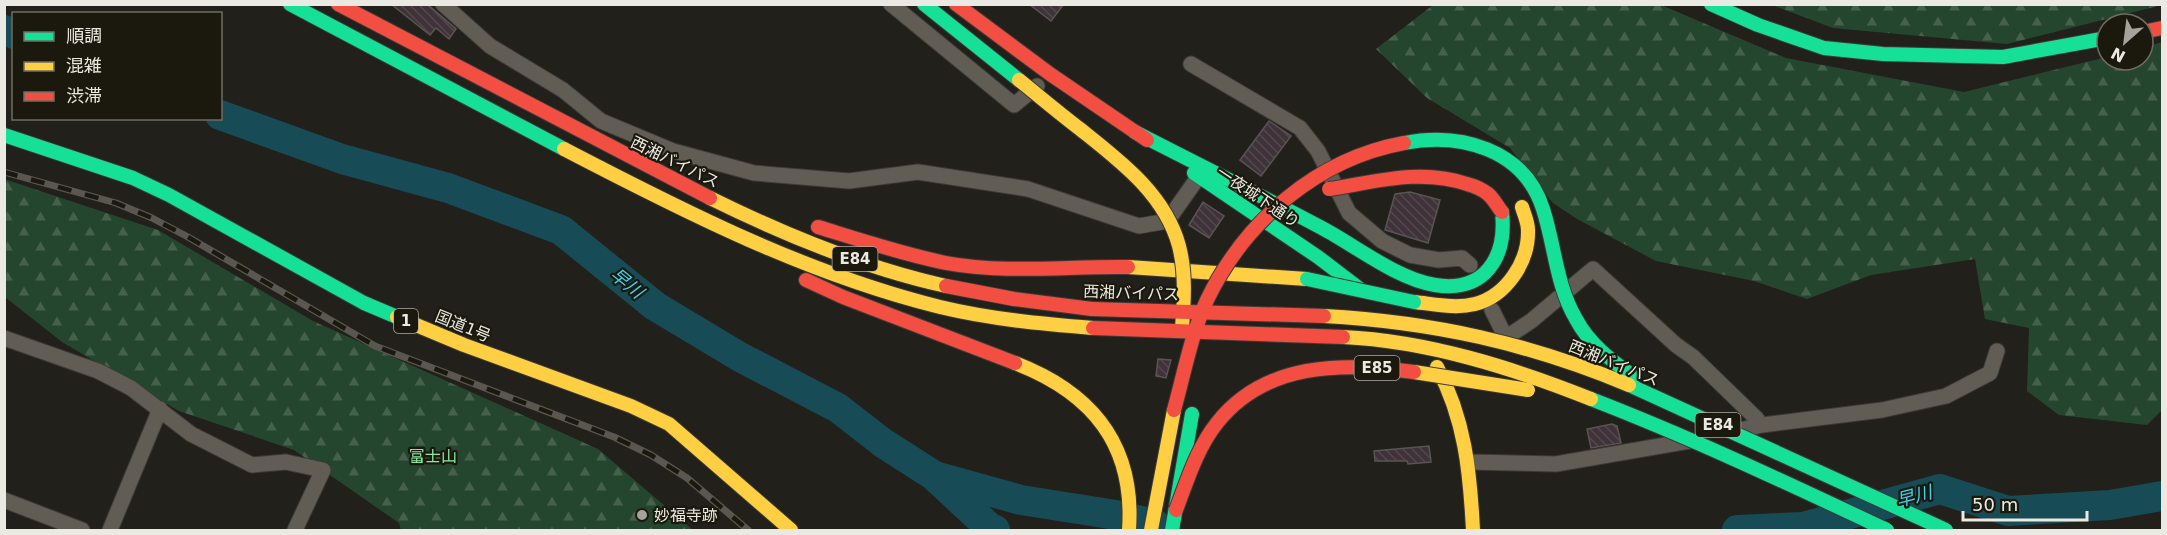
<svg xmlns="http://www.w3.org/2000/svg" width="2167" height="535" viewBox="0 0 2167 535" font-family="'DejaVu Sans','Noto Sans JP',sans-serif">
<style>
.forest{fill:url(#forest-firs)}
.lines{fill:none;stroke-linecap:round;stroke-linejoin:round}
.river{stroke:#174b55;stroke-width:30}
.building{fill:url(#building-back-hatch);stroke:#585554;stroke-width:1.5}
.street-casing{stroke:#3d3b37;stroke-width:17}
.fast-casing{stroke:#3d3b37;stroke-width:16}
.slow-casing{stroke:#3d3b37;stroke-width:16}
.jam-casing{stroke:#3d3b37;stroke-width:16}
.street{stroke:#615d54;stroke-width:15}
.fast{stroke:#16e098;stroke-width:14}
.slow{stroke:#ffcf43;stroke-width:14}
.jam{stroke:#f24e42;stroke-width:14}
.rail-casing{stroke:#5a5751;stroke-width:7}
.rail{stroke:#1b190d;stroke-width:4.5;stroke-dasharray:14;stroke-linecap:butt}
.fast-bridge-casing{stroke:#3d3b37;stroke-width:16;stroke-linecap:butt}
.slow-bridge-casing{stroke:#3d3b37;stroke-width:16;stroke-linecap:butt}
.jam-bridge-casing{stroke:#3d3b37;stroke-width:16;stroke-linecap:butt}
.fast-bridge{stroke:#16e098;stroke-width:14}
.slow-bridge{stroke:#ffcf43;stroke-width:14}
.jam-bridge{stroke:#f24e42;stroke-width:14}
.poi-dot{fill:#a5a39c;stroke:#1b190d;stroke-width:2}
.labels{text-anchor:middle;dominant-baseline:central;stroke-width:4.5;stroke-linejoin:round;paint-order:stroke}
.shield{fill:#1b190d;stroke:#adaba2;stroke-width:1.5}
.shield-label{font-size:15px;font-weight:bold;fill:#ebeae2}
.street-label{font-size:16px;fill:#ebeae2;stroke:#1b190d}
.park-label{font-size:16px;fill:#88e6a2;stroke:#1b190d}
.poi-label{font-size:16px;fill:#ebeae2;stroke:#1b190d;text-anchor:start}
.water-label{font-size:18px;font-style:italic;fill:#38d4f4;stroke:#1b190d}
</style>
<defs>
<pattern id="forest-firs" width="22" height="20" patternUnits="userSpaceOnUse" patternTransform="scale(1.5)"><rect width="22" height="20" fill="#25462e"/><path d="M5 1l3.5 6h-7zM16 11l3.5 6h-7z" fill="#45614c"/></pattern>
<pattern id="building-back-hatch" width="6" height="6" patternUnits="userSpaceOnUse" patternTransform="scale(1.5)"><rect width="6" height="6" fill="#3f3339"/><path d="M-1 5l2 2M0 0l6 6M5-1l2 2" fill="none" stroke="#52474c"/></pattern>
</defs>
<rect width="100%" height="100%" fill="#22201a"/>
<g class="forest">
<polygon points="1433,5 1661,5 1786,58 1964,92 2107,57 2107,60 2143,60 2143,48 2162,42 2162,410 2147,425 2059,415 2027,391 2029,328 1985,319 1975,259 1871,275 1807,299 1754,281 1656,261 1577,219 1553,203 1510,148 1427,98 1376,49"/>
<polygon points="1772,5 2162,4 2162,5 2007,44 1833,28"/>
<polygon points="4,179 158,230 313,321 598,449 693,530 401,530 399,523 294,450 179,411 62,342 5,297"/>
</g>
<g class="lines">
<g class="river">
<polyline points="4,30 14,34"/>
<polyline points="220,115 342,159 448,188 561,230 655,306 740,357 838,408 883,443 933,475 989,527 995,530"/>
<polyline points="938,477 1021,500 1116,515 1155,524"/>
<polyline points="1737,530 1803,527 1940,489 2008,511 2110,505 2162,496"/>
</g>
</g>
<g class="building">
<polygon points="391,4 427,4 456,29 449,39 436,28 430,35"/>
<polygon points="1029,4 1064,4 1051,21"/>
<polygon points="1269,121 1291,136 1261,176 1240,160"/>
<polygon points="1410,192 1440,200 1428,243 1385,230 1395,194"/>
<polygon points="1203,202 1224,216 1209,238 1189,225"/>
<polygon points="1158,359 1171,360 1166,378 1156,376"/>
<polygon points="1612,424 1617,426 1621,443 1591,448 1587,429"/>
<polygon points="1429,446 1431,462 1408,464 1407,461 1375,461 1374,451"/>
</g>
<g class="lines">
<g class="street-casing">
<g id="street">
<polyline points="443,4 490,46 563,90 601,121 673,151 754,173 849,181 918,172 1028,189 1139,226 1162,222 1168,220 1199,176"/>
<polyline points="891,4 1014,105 1037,86"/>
<polyline points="1191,64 1300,128 1318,151 1349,213 1382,241 1410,255 1439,260 1462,258 1470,265"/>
<polyline points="1492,310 1506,338"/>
<polyline points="4,338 98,371 131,388 191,434 252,465 286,462 323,470 295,530"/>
<polyline points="1501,341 1531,321 1593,269 1676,345 1693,357 1757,419 1757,426"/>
<polyline points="1736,431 1762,425 1882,410 1946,396 1990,373 1997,351"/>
<polyline points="1469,462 1556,464 1689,441"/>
<polyline points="4,500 82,530"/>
<polyline points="110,530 160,409"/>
</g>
</g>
<g class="fast-casing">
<g id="fast">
<polyline points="290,4 564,149"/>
<polyline points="924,4 1019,80"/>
<polyline points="1711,4 1758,25 1824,48 1883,54 2003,57 2107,38"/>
<path d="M1135,132C1197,164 1260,195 1322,228C1356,246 1397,279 1435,285C1485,293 1507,257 1502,212"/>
<polyline points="4,135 133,178 169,195 364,303 397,317"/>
<polyline points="1194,173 1318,257 1360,289"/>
<polyline points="1172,530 1192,414"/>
</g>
</g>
<g class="slow-casing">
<g id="slow">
<path d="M564,149C685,212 807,274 940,307C990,319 1042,324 1093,328"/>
<path d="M710,198C785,235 864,268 946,286"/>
<polyline points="1128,267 1307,279"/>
<path d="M1414,302C1434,304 1455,309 1475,304C1506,296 1529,262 1528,230C1528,222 1524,214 1522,207"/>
<polyline points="397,317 464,345 631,406 669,424 791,530"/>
<path d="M1015,363C1093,393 1135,445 1129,530"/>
<path d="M1437,367C1465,419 1470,472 1473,530"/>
<polyline points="1151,530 1174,410"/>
</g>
</g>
<g class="jam-casing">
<g id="jam">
<polyline points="338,4 710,198"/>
<polyline points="956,4 1050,74 1147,140"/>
<polyline points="2143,32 2162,28"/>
<path d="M818,227C860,240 902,254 946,263C1005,274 1067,266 1128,267"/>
<polyline points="806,280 843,297 1015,363"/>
<polyline points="946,286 1014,299 1092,309"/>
</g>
</g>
<use href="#street" class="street"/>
<use href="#fast" class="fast"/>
<use href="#slow" class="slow"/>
<use href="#jam" class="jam"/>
<g class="rail-casing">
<polyline id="rail" points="4,172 116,203 152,218 188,237 375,346 614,437 651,455 687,478 748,530"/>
</g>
<use href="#rail" class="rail"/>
<g class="fast-bridge-casing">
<g id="fast-bridge">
<path d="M1404,143C1460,132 1524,149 1543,209C1555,246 1556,285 1576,319C1589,344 1612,361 1634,377"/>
<polyline points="1307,279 1414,302"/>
<polyline points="1629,385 1946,530"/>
<path d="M1591,399C1692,438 1789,484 1887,530"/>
</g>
</g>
<g class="slow-bridge-casing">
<g id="slow-bridge">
<path d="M1019,80C1039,96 1059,113 1080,129C1120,161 1165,194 1179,246C1186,273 1184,301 1182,328"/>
<path d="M1324,316C1433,322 1528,343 1629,385"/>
<path d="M1343,337C1428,341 1513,368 1591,399"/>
<polyline points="1414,372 1528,390"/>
</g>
</g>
<g class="jam-bridge-casing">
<g id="jam-bridge">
<path d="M1329,189C1375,182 1421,168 1467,184C1474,186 1482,189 1488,194C1494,199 1497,206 1502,212"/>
<polyline points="1092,309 1324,316"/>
<polyline points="1093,328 1343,337"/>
<path d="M1174,410C1184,374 1191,335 1207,300C1245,221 1317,159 1404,143"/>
<path d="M1176,510C1187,481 1197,448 1217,423C1265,362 1343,362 1414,372"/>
</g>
</g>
<use href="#fast-bridge" class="fast-bridge"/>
<use href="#slow-bridge" class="slow-bridge"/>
<use href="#jam-bridge" class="jam-bridge"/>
</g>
<circle class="poi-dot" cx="642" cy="515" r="6"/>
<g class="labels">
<g class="shield">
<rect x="832.5" y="247" width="45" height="24" rx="4.5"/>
<rect x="394" y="309" width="24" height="24" rx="4.5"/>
<rect x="1354.5" y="356" width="45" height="24" rx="4.5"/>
<rect x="1695.5" y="413" width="45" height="24" rx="4.5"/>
</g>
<g class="shield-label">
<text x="855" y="259">E84</text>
<text x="406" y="321">1</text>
<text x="1377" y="368">E85</text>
<text x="1718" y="425">E84</text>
</g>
<g class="street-label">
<text transform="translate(675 162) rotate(26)">西湘バイパス</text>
<text transform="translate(1258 197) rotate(34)">一夜城下通り</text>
<text transform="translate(1131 293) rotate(2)">西湘バイパス</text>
<text transform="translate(463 326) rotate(22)">国道1号</text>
<text transform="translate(1614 363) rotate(22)">西湘バイパス</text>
</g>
<g class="park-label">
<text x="433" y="456">富士山</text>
</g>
<g class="poi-label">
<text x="654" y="515">妙福寺跡</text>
</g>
<g class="water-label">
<text transform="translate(627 283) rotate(39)">早川</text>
<text transform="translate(1914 496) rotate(-15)">早川</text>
</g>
</g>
<rect width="2167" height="535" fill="none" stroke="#ebeae2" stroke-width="12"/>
<rect x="12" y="12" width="210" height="108" fill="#1b190d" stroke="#6e6d62" stroke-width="1.5"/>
<rect x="24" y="32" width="30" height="9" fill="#16e098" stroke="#6e6d62" stroke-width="1.5"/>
<text x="66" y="42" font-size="18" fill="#ebeae2">順調</text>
<rect x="24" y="62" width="30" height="9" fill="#ffcf43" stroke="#6e6d62" stroke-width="1.5"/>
<text x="66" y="72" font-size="18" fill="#ebeae2">混雑</text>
<rect x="24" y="92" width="30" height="9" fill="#f24e42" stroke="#6e6d62" stroke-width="1.5"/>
<text x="66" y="102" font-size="18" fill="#ebeae2">渋滞</text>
<g transform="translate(2125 42) rotate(208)"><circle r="28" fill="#1b190d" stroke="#6e6d62" stroke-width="1.5"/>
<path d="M0-4.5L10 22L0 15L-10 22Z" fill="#a5a39c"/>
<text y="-9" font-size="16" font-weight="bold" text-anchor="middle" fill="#ebeae2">N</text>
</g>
<path d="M1963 511v9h124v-9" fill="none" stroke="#ebeae2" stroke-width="3"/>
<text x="1972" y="511" font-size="18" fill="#ebeae2" stroke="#1b190d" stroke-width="4.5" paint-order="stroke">50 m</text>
</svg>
